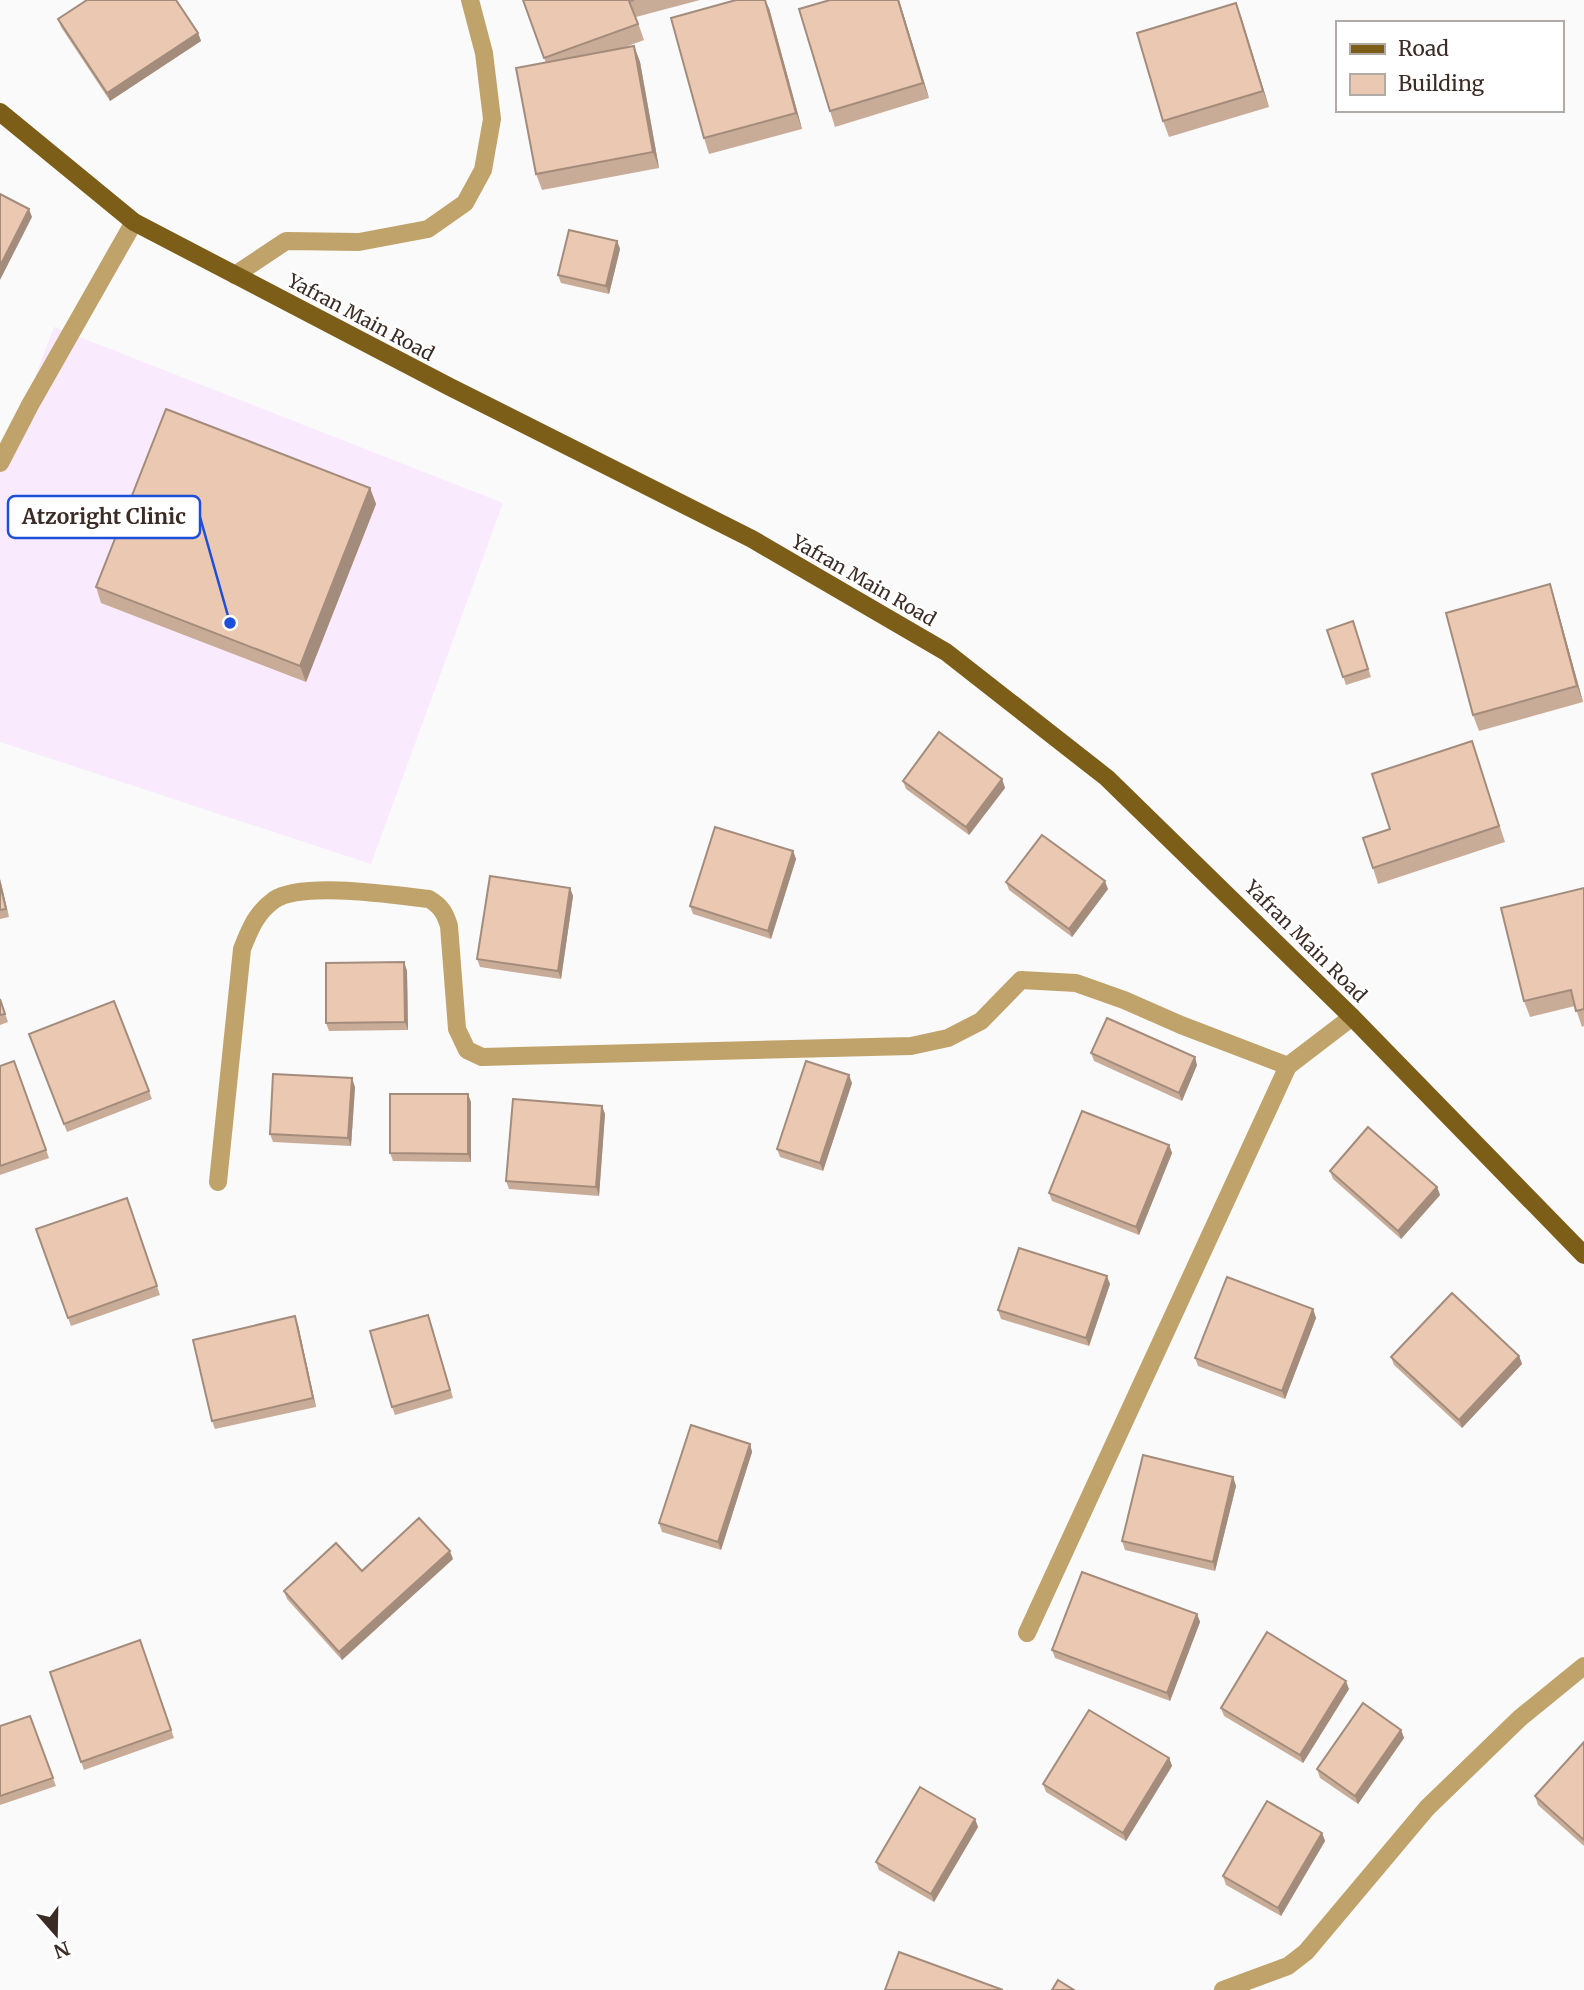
<svg xmlns="http://www.w3.org/2000/svg" width="1584" height="1990" viewBox="0 0 1584 1990" font-family="Merriweather,serif">
<style>
.medical{fill:#f9eafd}
.lines{fill:none;stroke-linecap:round;stroke-linejoin:round}
.minor{stroke:#c0a36b;stroke-width:18}
.primary{stroke:#7c5e18;stroke-width:18}
.wall{fill:#c9ac98}
.shaded-wall{fill:#a48c7c}
.building{fill:#eac8b1;stroke:#a48c7c;stroke-width:2}
.labels{text-anchor:middle;dominant-baseline:central;stroke-width:5;stroke-linejoin:round;paint-order:stroke}
.street-label{font-size:19px;fill:#3b2c25;stroke:#fff}
.leader{fill:none;stroke:#1d4ed8;stroke-width:2.5}
.callout-dot{fill:#1d4ed8;stroke:#fff;stroke-width:2.5}
.callout{fill:#fff;stroke:#1d4ed8;stroke-width:2.5}
.callout-label{font-size:21px;text-anchor:middle;font-weight:bold;fill:#3b2c25}
</style>
<rect width="100%" height="100%" fill="#fafafa"/>
<polygon class="medical" points="54,327 503,503 371,864 0,742 0,469"/>
<g class="lines">
<g class="minor">
<polyline points="235,275 286,241 359,242 428,229 465,203 483,170 492,119 484,53 470,0"/>
<polyline points="0,463 30,405 134,222"/>
<path d="M218,1182L242,949C250,929 256,913 274,900C302,881 394,895 429,899C441,906 445,913 449,926L457,1029L467,1050L482,1057L911,1046L948,1038L981,1021L1021,980L1076,983L1124,1000L1181,1025L1288,1066L1352,1017"/>
<polyline points="1027,1633 1288,1066"/>
<polyline points="1223,1990 1288,1966 1306,1952 1427,1808 1520,1718 1584,1666"/>
</g>
<polyline class="primary" points="0,112 134,222 450,387 752,539 946,652 1107,778 1352,1017 1584,1255"/>
</g>
<g class="wall">
<polygon points="523,0 700,0 636,17 644,40 620,49 634,46 640,62 659,168 542,190 536,174 546,63"/>
<polygon points="899,0 929,98 835,127 830,111"/>
<polygon points="1236,3 1269,107 1169,137 1163,121"/>
<polygon points="769,8 802,129 709,154 704,138"/>
<polygon points="58,19 198,33 201,41 110,101 61,27"/>
<polygon points="617,241 620,249 609,294 561,283 558,275"/>
<polygon points="370,488 376,504 306,682 101,603 96,587"/>
<polygon points="1555,600 1583,702 1479,731 1473,715"/>
<polygon points="1353,621 1371,677 1346,685 1327,630"/>
<polygon points="1472,741 1505,842 1378,884 1373,868 1390,829"/>
<polygon points="1002,779 1005,788 969,835 906,789 903,781"/>
<polygon points="793,851 796,859 771,939 693,914 690,906"/>
<polygon points="0,879 9,917 0,919"/>
<polygon points="1006,882 1108,889 1072,937 1009,890"/>
<polygon points="570,888 573,896 561,979 480,967 477,959"/>
<polygon points="1584,888 1584,1026 1582,1027 1575,1006 1530,1017 1524,1001"/>
<polygon points="404,962 407,971 408,1030 329,1031 326,1023"/>
<polygon points="0,999 8,1022 0,1025"/>
<polygon points="29,1034 149,1091 152,1099 67,1132"/>
<polygon points="1091,1053 1197,1065 1182,1101 1094,1061"/>
<polygon points="14,1061 49,1158 0,1175 0,1066"/>
<polygon points="852,1083 823,1171 780,1157 777,1149"/>
<polygon points="355,1087 351,1146 273,1142 270,1134"/>
<polygon points="471,1102 471,1162 393,1161 390,1153"/>
<polygon points="602,1106 605,1114 599,1196 509,1189 506,1181"/>
<polygon points="1169,1145 1172,1153 1139,1235 1052,1201 1049,1193"/>
<polygon points="1330,1171 1437,1187 1440,1195 1401,1239 1333,1179"/>
<polygon points="127,1198 160,1295 71,1326 36,1229"/>
<polygon points="1110,1284 1089,1346 1001,1319 998,1310"/>
<polygon points="1313,1309 1316,1318 1285,1399 1198,1366 1195,1358"/>
<polygon points="431,1323 453,1398 395,1415 392,1407"/>
<polygon points="298,1325 316,1407 215,1429 212,1421"/>
<polygon points="1519,1356 1522,1364 1462,1428 1394,1365 1391,1357"/>
<polygon points="750,1444 752,1452 721,1550 662,1532 659,1523"/>
<polygon points="1233,1477 1236,1486 1215,1571 1125,1550 1122,1541"/>
<polygon points="453,1559 342,1660 287,1599 284,1591 362,1571"/>
<polygon points="1197,1614 1200,1622 1170,1701 1055,1658 1052,1650"/>
<polygon points="140,1640 174,1738 84,1770 50,1672"/>
<polygon points="1349,1689 1303,1763 1224,1716 1221,1708"/>
<polygon points="30,1716 56,1786 0,1805 0,1726"/>
<polygon points="1401,1730 1404,1738 1358,1804 1320,1778 1317,1769"/>
<polygon points="1584,1742 1584,1846 1538,1805 1535,1796"/>
<polygon points="1169,1758 1172,1766 1126,1841 1046,1792 1043,1784"/>
<polygon points="975,1819 978,1827 934,1902 879,1870 876,1862"/>
<polygon points="1322,1833 1325,1841 1281,1916 1226,1885 1223,1876"/>
</g>
<g class="shaded-wall">
<polygon points="765,0 769,8 802,129 796,113"/>
<polygon points="898,0 899,0 929,98 923,83"/>
<polygon points="1236,3 1242,19 1269,107 1263,91"/>
<polygon points="198,33 201,41 110,101 107,93"/>
<polygon points="634,46 640,62 659,168 653,152"/>
<polygon points="29,209 32,217 0,280 0,266"/>
<polygon points="617,241 620,249 609,294 606,286"/>
<polygon points="370,488 376,504 306,682 300,666"/>
<polygon points="1550,584 1555,600 1583,702 1577,686"/>
<polygon points="1002,779 1005,788 969,835 966,827"/>
<polygon points="793,851 796,859 771,939 768,931"/>
<polygon points="0,879 9,917 0,884"/>
<polygon points="1105,881 1108,889 1072,937 1069,929"/>
<polygon points="570,888 573,896 561,979 558,971"/>
<polygon points="404,962 407,971 408,1030 405,1022"/>
<polygon points="1195,1057 1197,1065 1182,1101 1179,1093"/>
<polygon points="849,1075 852,1083 823,1171 820,1163"/>
<polygon points="352,1078 355,1087 351,1146 348,1138"/>
<polygon points="468,1094 471,1102 471,1162 468,1154"/>
<polygon points="602,1106 605,1114 599,1196 596,1187"/>
<polygon points="1169,1145 1172,1153 1139,1235 1136,1227"/>
<polygon points="1437,1187 1440,1195 1401,1239 1398,1231"/>
<polygon points="1107,1276 1110,1284 1089,1346 1086,1338"/>
<polygon points="1313,1309 1316,1318 1285,1399 1282,1391"/>
<polygon points="295,1316 298,1325 316,1407 313,1398"/>
<polygon points="1519,1356 1522,1364 1462,1428 1459,1420"/>
<polygon points="750,1444 752,1452 721,1550 718,1542"/>
<polygon points="1233,1477 1236,1486 1215,1571 1213,1562"/>
<polygon points="450,1551 453,1559 342,1660 339,1652"/>
<polygon points="1197,1614 1200,1622 1170,1701 1167,1693"/>
<polygon points="1346,1681 1349,1689 1303,1763 1300,1755"/>
<polygon points="1401,1730 1404,1738 1358,1804 1355,1796"/>
<polygon points="1169,1758 1172,1766 1126,1841 1123,1833"/>
<polygon points="975,1819 978,1827 934,1902 931,1894"/>
<polygon points="1322,1833 1325,1841 1281,1916 1278,1908"/>
</g>
<g class="building">
<polygon points="87,0 176,0 198,33 107,93 58,19"/>
<polygon points="523,0 634,0 629,1 638,24 544,58"/>
<polygon points="736,0 765,0 796,113 704,138 671,18"/>
<polygon points="830,0 898,0 923,83 830,111 799,9"/>
<polygon points="1236,3 1263,91 1163,121 1137,33"/>
<polygon points="634,46 653,152 536,174 516,68"/>
<polygon points="0,194 29,209 0,266"/>
<polygon points="569,230 617,241 606,286 558,275"/>
<polygon points="166,409 370,488 300,666 96,587"/>
<polygon points="1550,584 1577,686 1473,715 1446,613"/>
<polygon points="1353,621 1368,669 1343,677 1327,630"/>
<polygon points="939,732 1002,779 966,827 903,781"/>
<polygon points="1472,741 1499,826 1373,868 1363,838 1390,829 1372,774"/>
<polygon points="715,827 793,851 768,931 690,906"/>
<polygon points="1042,835 1105,881 1069,929 1006,882"/>
<polygon points="490,876 570,888 558,971 477,959"/>
<polygon points="0,884 6,909 0,910"/>
<polygon points="1584,888 1584,1009 1576,1011 1571,990 1524,1001 1501,908"/>
<polygon points="404,962 405,1022 326,1023 326,963"/>
<polygon points="0,999 5,1014 0,1015"/>
<polygon points="114,1001 149,1091 64,1124 29,1034"/>
<polygon points="1107,1018 1195,1057 1179,1093 1091,1053"/>
<polygon points="14,1061 46,1150 0,1166 0,1066"/>
<polygon points="806,1061 849,1075 820,1163 777,1149"/>
<polygon points="273,1074 352,1078 348,1138 270,1134"/>
<polygon points="390,1094 468,1094 468,1154 390,1153"/>
<polygon points="513,1099 602,1106 596,1187 506,1181"/>
<polygon points="1082,1111 1169,1145 1136,1227 1049,1193"/>
<polygon points="1368,1127 1437,1187 1398,1231 1330,1171"/>
<polygon points="127,1198 157,1286 68,1318 36,1229"/>
<polygon points="1019,1248 1107,1276 1086,1338 998,1310"/>
<polygon points="1227,1277 1313,1309 1282,1391 1195,1358"/>
<polygon points="1452,1293 1519,1356 1459,1420 1391,1357"/>
<polygon points="428,1315 450,1390 392,1407 370,1331"/>
<polygon points="295,1316 313,1398 212,1421 193,1340"/>
<polygon points="691,1425 750,1444 718,1542 659,1523"/>
<polygon points="1143,1455 1233,1477 1213,1562 1122,1541"/>
<polygon points="419,1518 450,1551 339,1652 284,1591 336,1543 362,1571"/>
<polygon points="1082,1572 1197,1614 1167,1693 1052,1650"/>
<polygon points="1267,1632 1346,1681 1300,1755 1221,1708"/>
<polygon points="140,1640 171,1730 81,1762 50,1672"/>
<polygon points="1363,1703 1401,1730 1355,1796 1317,1769"/>
<polygon points="1089,1710 1169,1758 1123,1833 1043,1784"/>
<polygon points="30,1716 53,1778 0,1796 0,1726"/>
<polygon points="1584,1742 1584,1840 1535,1796"/>
<polygon points="920,1787 975,1819 931,1894 876,1862"/>
<polygon points="1267,1801 1322,1833 1278,1908 1223,1876"/>
<polygon points="899,1952 1003,1990 885,1990"/>
<polygon points="1058,1980 1074,1990 1052,1990"/>
</g>
<g class="labels">
<g class="street-label">
<text transform="translate(361 317) rotate(28)">Yafran Main Road</text>
<text transform="translate(864 580) rotate(30)">Yafran Main Road</text>
<text transform="translate(1306 941) rotate(45)">Yafran Main Road</text>
</g>
</g>
<path class="leader" d="M230 623L200 517"/>
<circle class="callout-dot" cx="230" cy="623" r="7"/>
<rect class="callout" x="8" y="496" width="192" height="42" rx="7"/>
<g class="callout-label">
<text x="104" y="524">Atzoright Clinic</text>
</g>
<rect x="1336" y="21" width="228" height="91" fill="#ffffff" stroke="#b1aba8" stroke-width="2"/>
<rect x="1350" y="44" width="35" height="10" fill="#7c5e18" stroke="#b1aba8" stroke-width="2"/>
<text x="1398" y="56" font-size="21" fill="#3b2c25">Road</text>
<rect x="1350" y="74" width="35" height="21" fill="#eac8b1" stroke="#b1aba8" stroke-width="2"/>
<text x="1398" y="91" font-size="21" fill="#3b2c25">Building</text>
<g transform="translate(56 1934) rotate(160)" stroke="#ffffff" stroke-width="5" paint-order="stroke">
<path d="M0-5L12 26L0 18L-12 26Z" fill="#3b2c25"/>
<text y="-10" font-size="19" font-weight="bold" text-anchor="middle" fill="#3b2c25">N</text>
</g>
</svg>
